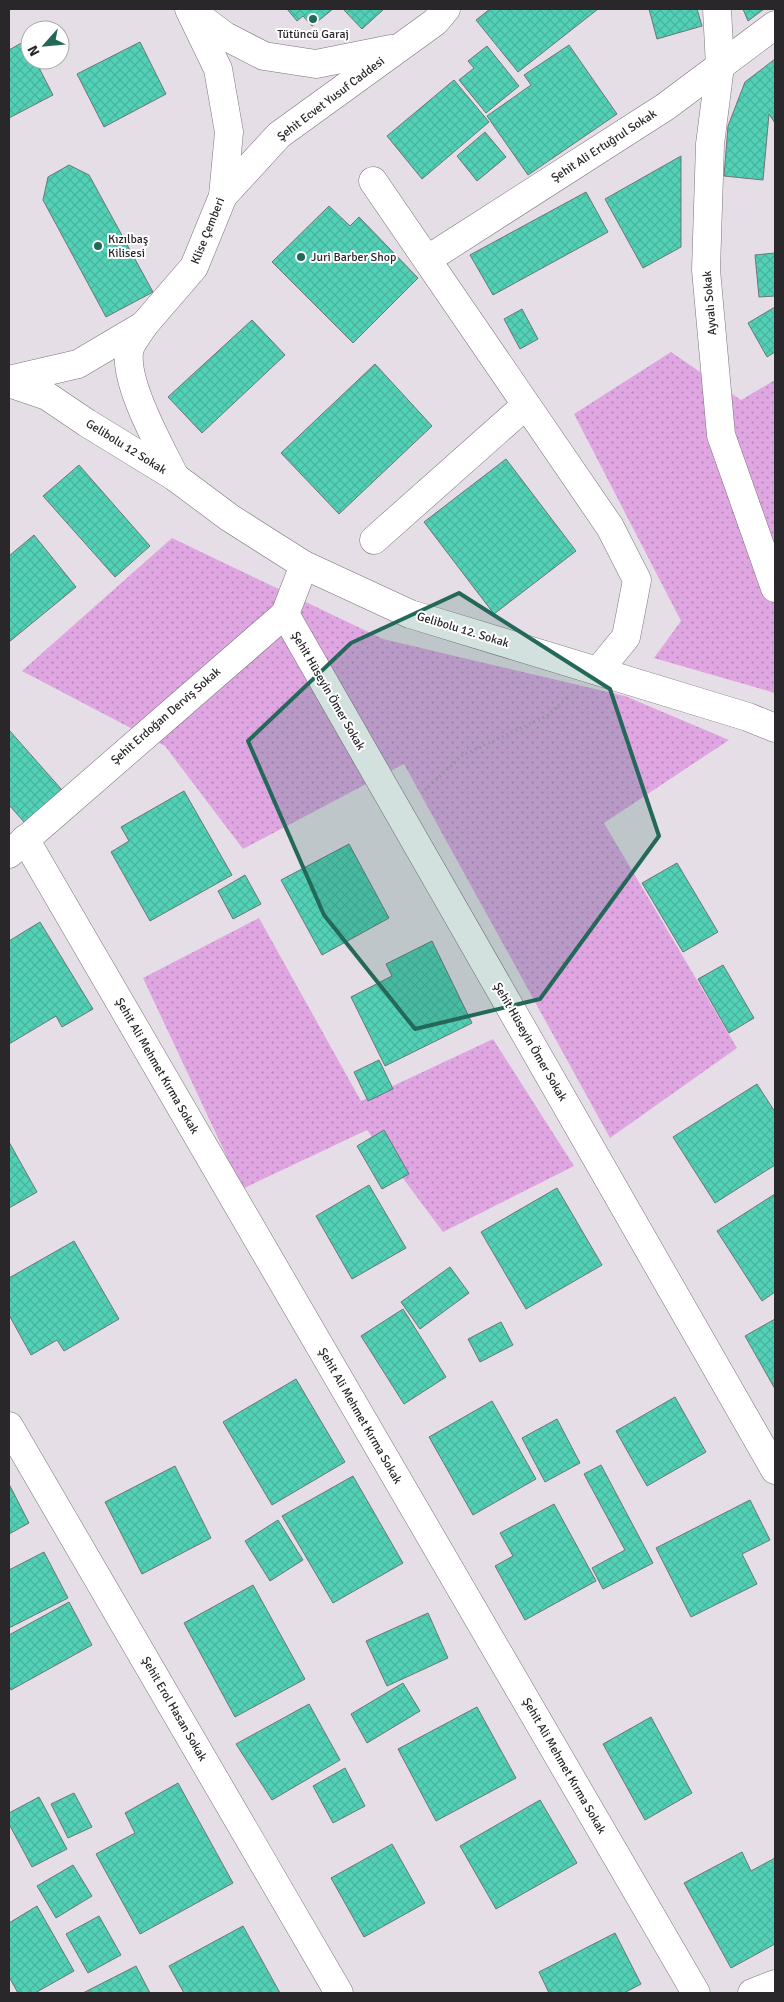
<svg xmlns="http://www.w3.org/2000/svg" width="784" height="2002" viewBox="0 0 784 2002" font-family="Signika,sans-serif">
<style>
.grass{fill:url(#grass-dots)}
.building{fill:url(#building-cross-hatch);stroke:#6d7774}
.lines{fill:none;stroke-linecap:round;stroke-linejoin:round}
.minor-casing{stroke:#7a737a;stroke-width:29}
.major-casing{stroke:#7a737a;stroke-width:29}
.path{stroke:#a29da3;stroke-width:3;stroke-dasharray:1 4;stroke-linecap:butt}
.minor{stroke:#fff;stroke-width:28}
.major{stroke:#fff;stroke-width:28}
.marked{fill:#246859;fill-opacity:0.2;stroke:#246859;stroke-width:4;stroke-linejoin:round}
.poi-dot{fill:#246859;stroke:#fff;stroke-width:2}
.labels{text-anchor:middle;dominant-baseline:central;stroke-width:4;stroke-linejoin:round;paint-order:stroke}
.poi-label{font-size:12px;fill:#2a272a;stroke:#fff;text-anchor:start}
.street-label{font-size:12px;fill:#2a272a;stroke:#fff}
</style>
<defs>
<pattern id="grass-dots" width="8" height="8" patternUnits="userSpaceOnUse" patternTransform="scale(1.25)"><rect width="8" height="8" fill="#dfa6e2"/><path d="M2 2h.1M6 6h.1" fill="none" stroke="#b587b7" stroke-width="1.8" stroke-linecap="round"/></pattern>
<pattern id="building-cross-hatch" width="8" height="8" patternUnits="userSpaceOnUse" patternTransform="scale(1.25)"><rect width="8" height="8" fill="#52d1b6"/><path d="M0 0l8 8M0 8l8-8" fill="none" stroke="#48b39d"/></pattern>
</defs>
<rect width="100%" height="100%" fill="#e5dee6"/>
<g class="grass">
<polygon points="671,352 741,400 775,380 775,693 654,658 681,621 574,414"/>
<polygon points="172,538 383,639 625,696 729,740 604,823 737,1048 610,1138 404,764 243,849 165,746 22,671"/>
<polygon points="259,918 361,1101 493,1039 574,1166 443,1232 367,1130 242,1189 143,978"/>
</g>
<g class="building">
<polygon points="287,9 333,9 312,26 303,16 297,21"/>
<polygon points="343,9 384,9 362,29"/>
<polygon points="490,9 598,9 518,72 476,20"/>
<polygon points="649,9 697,9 702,26 657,39"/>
<polygon points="743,9 764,9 748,21"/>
<polygon points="25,41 30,51 30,60 35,60 53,95 9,118 9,50"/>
<polygon points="140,42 166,94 104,127 77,74"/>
<polygon points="569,45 617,114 528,175 487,116 531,85 524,75"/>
<polygon points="487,46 519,86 486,113 459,80 474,68 468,61"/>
<polygon points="775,59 775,123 769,114 763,180 724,176 728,126 745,82"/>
<polygon points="454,80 489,122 422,179 387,136"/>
<polygon points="485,132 506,157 477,181 457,156"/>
<polygon points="681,156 681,247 643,268 605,199"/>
<polygon points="69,165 89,175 153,292 106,317 43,200 48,177"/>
<polygon points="586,192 608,232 493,295 470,255"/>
<polygon points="329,206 350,226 359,217 418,278 353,343 272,262"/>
<polygon points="775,253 775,296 759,297 755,255"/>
<polygon points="775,307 775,352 767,357 748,323"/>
<polygon points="522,309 538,339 520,349 504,319"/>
<polygon points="252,320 285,355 202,433 168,397"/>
<polygon points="375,364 432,426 339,514 281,453"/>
<polygon points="506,459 576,551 494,614 424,522"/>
<polygon points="79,465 150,546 115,577 43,496"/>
<polygon points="34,535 76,587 9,642 9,556"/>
<polygon points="9,730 62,790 25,823 9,805"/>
<polygon points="184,791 232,875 150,921 111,852 129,841 121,827"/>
<polygon points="349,844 389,918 322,955 281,880"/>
<polygon points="677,863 718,932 683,952 642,883"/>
<polygon points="245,875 261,904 233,919 218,891"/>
<polygon points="40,922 93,1009 62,1027 56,1016 9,1044 9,941"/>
<polygon points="432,941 472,1023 385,1066 351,997 392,976 386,964"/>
<polygon points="723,965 754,1018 729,1033 698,979"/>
<polygon points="379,1060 393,1089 368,1101 354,1072"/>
<polygon points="757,1084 775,1112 775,1165 715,1203 673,1137"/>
<polygon points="384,1130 409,1174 382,1189 357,1146"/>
<polygon points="9,1142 37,1192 9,1208"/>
<polygon points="369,1185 406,1248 352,1279 316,1216"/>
<polygon points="557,1188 602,1265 526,1309 481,1232"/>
<polygon points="775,1194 775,1292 762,1301 717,1231"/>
<polygon points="74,1241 119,1319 64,1351 57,1340 31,1355 9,1315 9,1278"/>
<polygon points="450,1267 469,1293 420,1329 401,1302"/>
<polygon points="403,1309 446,1377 404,1404 361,1336"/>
<polygon points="775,1319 775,1389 745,1336"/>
<polygon points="501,1322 513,1345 480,1362 468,1339"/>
<polygon points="296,1379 345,1462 272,1505 223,1422"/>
<polygon points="675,1397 706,1452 647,1486 616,1431"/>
<polygon points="492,1401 536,1479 473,1515 429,1437"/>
<polygon points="557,1419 580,1463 545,1482 522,1438"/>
<polygon points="601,1465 653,1563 603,1589 592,1568 625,1550 584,1474"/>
<polygon points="175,1466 211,1538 142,1574 105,1502"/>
<polygon points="353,1476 403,1563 333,1603 282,1516"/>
<polygon points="9,1484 29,1523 9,1534"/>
<polygon points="750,1500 770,1540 742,1554 757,1584 691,1617 656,1548"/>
<polygon points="554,1504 596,1581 525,1620 495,1566 513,1556 500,1533"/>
<polygon points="278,1520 303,1560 270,1581 245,1541"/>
<polygon points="44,1552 68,1598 9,1628 9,1570"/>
<polygon points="253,1585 305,1679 235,1717 184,1623"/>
<polygon points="69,1602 92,1645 11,1690 9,1685 9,1635"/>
<polygon points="428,1613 448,1658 387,1686 366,1641"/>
<polygon points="403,1683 420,1711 367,1743 351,1714"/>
<polygon points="309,1704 340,1760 272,1800 236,1744"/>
<polygon points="477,1707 516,1778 436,1821 398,1749"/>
<polygon points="651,1717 692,1793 645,1820 603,1744"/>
<polygon points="345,1768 365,1806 333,1823 313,1786"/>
<polygon points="178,1783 233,1883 140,1934 96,1854 135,1833 125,1813"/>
<polygon points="74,1793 92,1827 68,1838 51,1804"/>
<polygon points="39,1797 67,1849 32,1867 9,1824 9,1813"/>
<polygon points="540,1800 577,1863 496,1909 460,1846"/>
<polygon points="392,1844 425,1903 364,1937 331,1878"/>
<polygon points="742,1852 751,1871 775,1858 775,1944 731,1968 684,1883"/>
<polygon points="73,1865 92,1896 56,1918 37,1886"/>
<polygon points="37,1906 74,1971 35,1993 18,1993 9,1977 9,1923"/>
<polygon points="99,1916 121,1955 88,1973 66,1934"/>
<polygon points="243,1926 280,1993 184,1993 169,1966"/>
<polygon points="615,1933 641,1984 624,1993 549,1993 539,1972"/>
<polygon points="136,1966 150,1993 83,1993"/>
</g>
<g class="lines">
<g class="minor-casing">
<g id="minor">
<polyline points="717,9 720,66 710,144 706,270 721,435 775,588"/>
<polyline points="373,181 610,527 637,580 626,637 598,671"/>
<polyline points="428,259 665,107 775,25"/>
<path d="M144,325C140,332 130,343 129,352C125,385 160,446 175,477"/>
<polyline points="9,383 47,396 87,423 175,477 230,518 304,565 410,614 748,717 775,728"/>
<polyline points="374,540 526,405"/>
<polyline points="285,614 775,1470"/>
<polyline points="25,839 696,1993"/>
<polyline points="9,854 285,614 304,565"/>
<polyline points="9,1426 339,1993"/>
<polyline points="752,1993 775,1984"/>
</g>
</g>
<g class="major-casing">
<g id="major">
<polyline points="193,12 225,36 264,56 316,64 391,49"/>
<polyline points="223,196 279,135 435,22 446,9"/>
<polyline points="9,380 78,364 144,325 194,267 223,196 229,132 218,69 189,9"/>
</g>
</g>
<polyline class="path" points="425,790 463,755 547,716 567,698"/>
<use href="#minor" class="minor"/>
<use href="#major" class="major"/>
</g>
<path class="marked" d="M459,593L610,689L659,836L540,999L415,1029L324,915L248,741L351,643Z"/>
<g class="poi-dot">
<circle cx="313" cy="19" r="5"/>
<circle cx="98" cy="246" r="5"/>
<circle cx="301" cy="257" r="5"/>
</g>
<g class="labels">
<g class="poi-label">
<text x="313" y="34" text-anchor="middle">Tütüncü Garaj</text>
<text x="108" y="239">Kızılbaş<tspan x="108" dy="14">Kilisesi</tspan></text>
<text x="311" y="257">Juri Barber Shop</text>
</g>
<g class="street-label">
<text transform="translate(331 99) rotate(-37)">Şehit Ecvet Yusuf Caddesi</text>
<text transform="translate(604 146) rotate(-33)">Şehit Ali Ertuğrul Sokak</text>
<text transform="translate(208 231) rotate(-68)">Klise Çemberi</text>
<text transform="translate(710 303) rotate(-95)">Ayvalı Sokak</text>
<text transform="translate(126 447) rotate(32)">Gelibolu 12 Sokak</text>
<text transform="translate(463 630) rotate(17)">Gelibolu 12. Sokak</text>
<text transform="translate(328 691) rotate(60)">Şehit Hüseyin Ömer Sokak</text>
<text transform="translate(166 716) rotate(-41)">Şehit Erdoğan Derviş Sokak</text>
<text transform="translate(530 1042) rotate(60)">Şehit Hüseyin Ömer Sokak</text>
<text transform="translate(157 1066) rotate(60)">Şehit Ali Mehmet Kırma Sokak</text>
<text transform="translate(360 1416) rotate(60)">Şehit Ali Mehmet Kırma Sokak</text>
<text transform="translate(174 1709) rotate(60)">Şehit Erol Hasan Sokak</text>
<text transform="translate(564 1766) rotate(60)">Şehit Ali Mehmet Kırma Sokak</text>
</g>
</g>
<rect width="784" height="2002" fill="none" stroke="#2a272a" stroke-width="20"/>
<g transform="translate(45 45) rotate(243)"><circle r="24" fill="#ffffff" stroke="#aaa9aa"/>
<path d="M0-4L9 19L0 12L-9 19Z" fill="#246859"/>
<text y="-8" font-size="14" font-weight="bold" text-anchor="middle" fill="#2a272a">N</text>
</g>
</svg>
